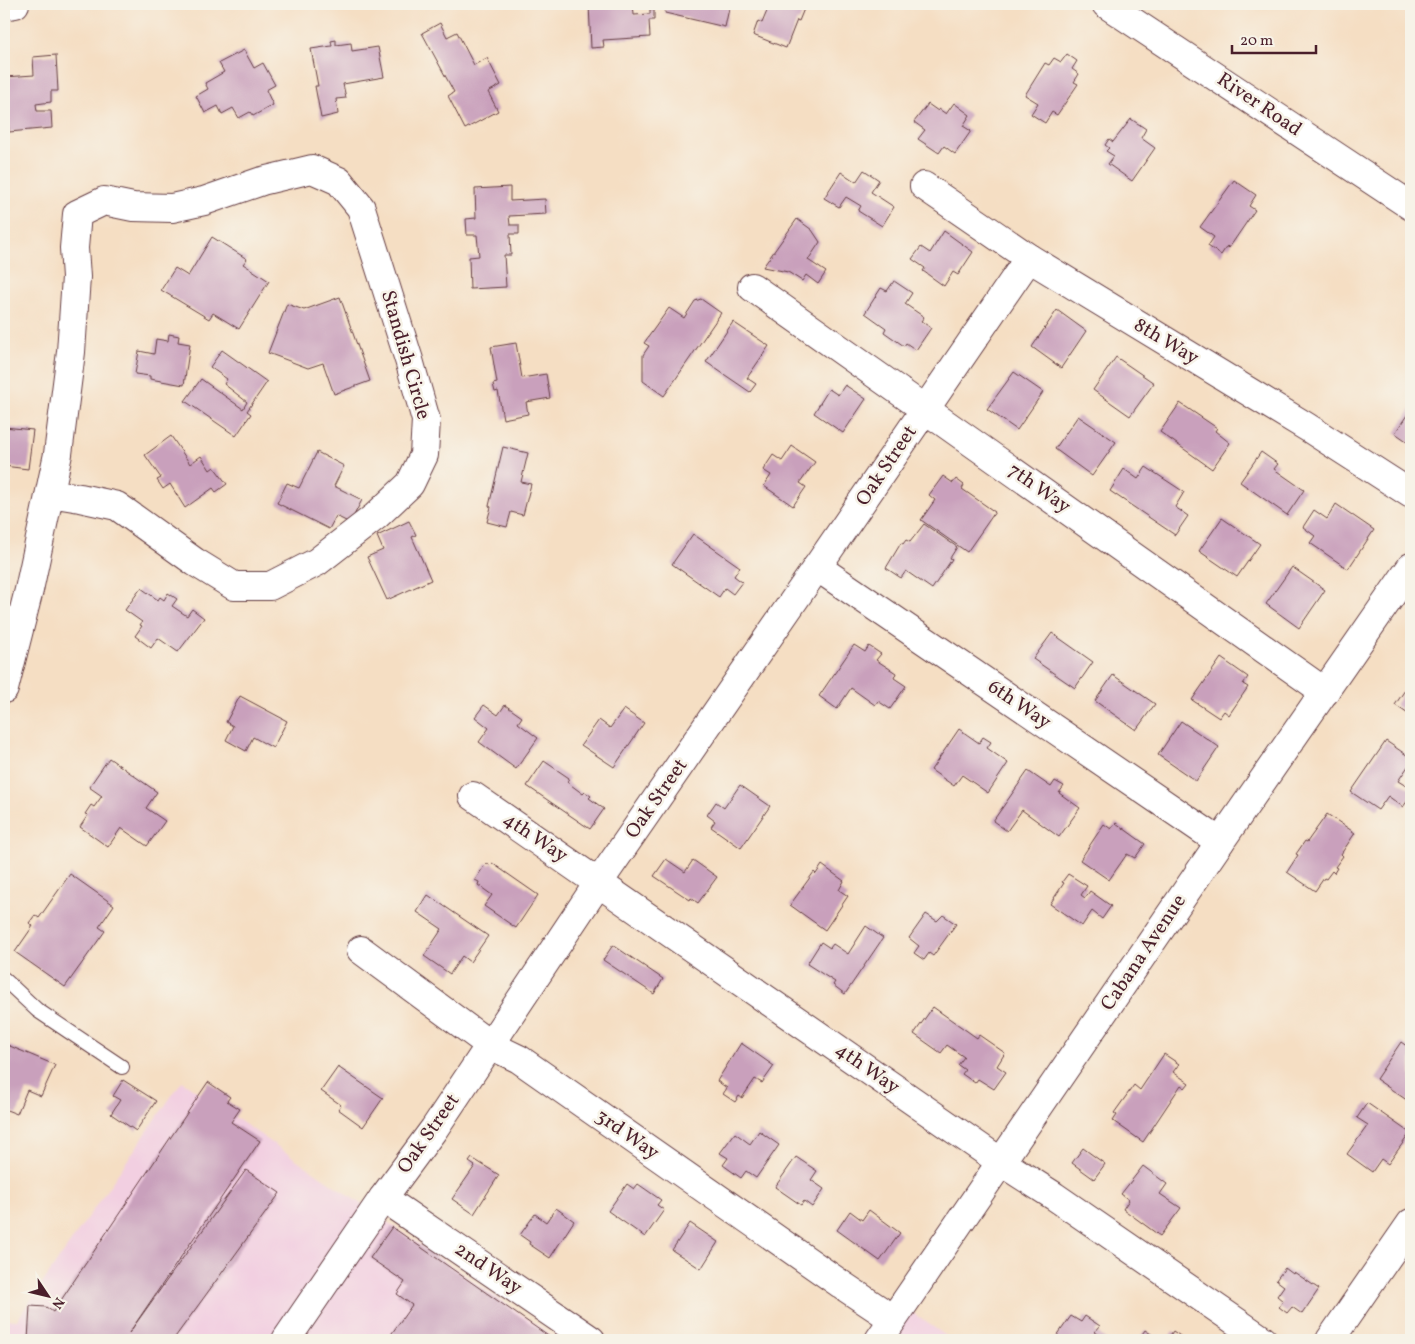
<svg xmlns="http://www.w3.org/2000/svg" width="1415" height="1344" viewBox="0 0 1415 1344" font-family="Vollkorn,serif">
<style>
.built{fill:#f2cfe1}
.building{fill:#c9a0bc}
.lines{fill:none;stroke-linecap:round;stroke-linejoin:round}
.service-casing{stroke:#643c42;stroke-width:16}
.minor-casing{stroke:#643c42;stroke-width:30}
.service{stroke:#fff;stroke-width:14}
.minor{stroke:#fff;stroke-width:28}
.labels{text-anchor:middle;dominant-baseline:central;stroke-width:5;stroke-linejoin:round;paint-order:stroke}
.street-label{font-size:20px;fill:#4a1f2b;stroke:#f7f3e8}
</style>
<rect width="100%" height="100%" fill="#f7f3e8"/>
<filter id="ink" filterUnits="userSpaceOnUse"><feTurbulence type="fractalNoise" baseFrequency=".02" numOctaves="2"/><feDisplacementMap in="SourceGraphic" scale="10" xChannelSelector="R" yChannelSelector="G"/><feConvolveMatrix kernelMatrix="1 2 1 2 8 2 1 2 1" color-interpolation-filters="sRGB"/></filter>
<filter id="wash" filterUnits="userSpaceOnUse"><feTurbulence type="fractalNoise" baseFrequency=".0096" numOctaves="4" result="noise"/><feDisplacementMap in="SourceGraphic" scale="20" xChannelSelector="R" yChannelSelector="G"/><feGaussianBlur stdDeviation="1.12" result="paint"/><feColorMatrix in="noise" values="0 0 0 0 0 0 0 0 0 0 0 0 0 0 0 0 0 1.4 0 .05"/><feComposite in="paint" operator="in"/></filter>
<g filter="url(#wash)">
<rect width="100%" height="100%" fill="#f5dec3"/>
<g class="built">
<polygon points="182,1081 559,1340 4,1340 4,1319 17,1320"/>
<polygon points="907,1309 952,1340 885,1340"/>
</g>
<g id="blocks">
<g class="building">
<polygon points="589,4 633,4 634,15 650,14 650,9 654,9 654,20 649,20 650,37 603,40 604,47 591,48"/>
<polygon points="667,4 730,4 725,27 665,13"/>
<polygon points="770,4 806,4 799,21 797,20 786,48 753,35 758,21 762,23"/>
<polygon points="440,23 447,37 457,32 474,65 487,58 501,85 488,92 498,111 465,129 448,96 454,92 422,33"/>
<polygon points="336,40 336,45 351,43 352,51 378,47 384,77 343,84 346,98 336,99 338,114 321,118 315,86 318,86 311,49 332,46 331,41"/>
<polygon points="244,50 254,68 263,63 275,85 266,90 273,105 253,116 250,112 239,118 233,108 222,114 218,106 205,113 196,96 208,89 205,83 224,72 219,63"/>
<polygon points="1067,54 1077,61 1072,69 1079,74 1074,82 1078,84 1057,115 1052,112 1045,123 1031,114 1038,103 1025,95 1045,63 1049,65 1054,58 1061,62"/>
<polygon points="56,55 58,91 51,91 51,102 36,104 37,111 51,111 52,128 9,132 5,77 34,75 33,57"/>
<polygon points="954,103 970,115 963,126 971,131 955,154 944,146 939,153 918,139 925,130 914,122 928,104 938,111 939,109 946,114"/>
<polygon points="1131,119 1146,129 1141,138 1155,148 1132,181 1108,164 1114,156 1106,151 1109,148 1105,145 1109,139 1113,142"/>
<polygon points="864,170 879,180 871,192 894,207 882,226 858,211 861,206 846,197 839,207 824,198 841,172 856,182"/>
<polygon points="1234,180 1256,195 1249,206 1255,210 1229,248 1227,246 1221,255 1208,246 1214,237 1200,227"/>
<polygon points="510,187 510,201 545,199 546,214 509,216 510,225 519,225 519,234 510,234 511,255 504,255 506,287 470,289 469,257 479,256 477,235 467,235 466,219 476,218 475,189"/>
<polygon points="797,219 812,230 820,242 808,260 826,272 818,284 806,275 802,281 788,272 763,267"/>
<polygon points="944,231 973,252 958,275 953,272 944,286 923,271 925,268 912,259 921,247 930,253"/>
<polygon points="212,237 247,259 243,264 269,281 239,329 213,313 209,319 161,290 175,268 188,276"/>
<polygon points="894,281 912,293 905,304 924,317 921,321 931,328 916,350 906,343 904,346 884,332 886,328 865,313 881,288 887,291"/>
<polygon points="340,297 370,381 334,394 323,363 308,368 268,353 287,304 304,310"/>
<polygon points="701,299 721,313 664,396 643,381 643,355 649,346 644,343 669,308 684,318 695,301"/>
<polygon points="1057,310 1086,331 1061,368 1032,347"/>
<polygon points="733,322 769,346 747,378 756,384 750,392 706,362"/>
<polygon points="169,334 179,336 178,342 190,344 184,385 150,379 150,376 135,374 139,351 154,354 156,339 168,341"/>
<polygon points="516,343 522,378 546,374 550,398 526,402 528,414 503,419 498,391 495,392 493,384 497,383 491,347"/>
<polygon points="222,350 267,382 247,411 251,414 236,436 185,401 201,379 243,409 247,402 224,384 227,379 210,367"/>
<polygon points="1116,357 1154,383 1130,416 1093,390"/>
<polygon points="1014,372 1043,392 1017,430 987,409"/>
<polygon points="845,385 866,399 843,433 814,413 829,389 838,395"/>
<polygon points="1180,403 1217,428 1215,431 1230,443 1212,469 1160,432"/>
<polygon points="1411,409 1411,444 1395,433"/>
<polygon points="1078,416 1116,442 1092,476 1055,449"/>
<polygon points="4,427 33,430 28,469 4,466"/>
<polygon points="171,436 190,464 201,456 210,470 214,467 227,484 216,492 213,488 185,508 170,484 163,489 157,480 161,478 145,455"/>
<polygon points="792,446 815,462 800,483 806,487 793,506 764,486 771,475 763,470 773,455 782,461"/>
<polygon points="503,447 528,453 521,482 531,484 523,515 511,512 507,527 487,522 491,507 489,506"/>
<polygon points="317,452 344,466 334,486 362,500 350,523 336,516 329,529 277,503 287,483 299,488"/>
<polygon points="1261,452 1278,464 1274,469 1304,490 1287,515 1240,482"/>
<polygon points="1146,467 1184,492 1175,507 1188,516 1175,535 1110,491 1124,469 1138,479"/>
<polygon points="943,476 953,483 956,479 964,485 962,489 995,512 967,552 921,520 935,500 929,495"/>
<polygon points="1336,504 1374,530 1348,569 1310,543 1315,536 1303,527 1314,510 1327,519"/>
<polygon points="1222,518 1260,544 1237,577 1199,551"/>
<polygon points="409,521 416,535 412,537 431,580 387,600 367,557 383,550 377,536"/>
<polygon points="924,524 957,547 950,558 952,559 932,589 906,571 901,578 886,568 901,543 903,544 906,540 910,542"/>
<polygon points="693,534 740,567 734,576 742,582 733,594 725,588 719,597 672,564"/>
<polygon points="1292,567 1325,590 1299,628 1266,604"/>
<polygon points="141,588 158,600 160,597 164,600 168,593 177,599 172,606 187,616 192,609 204,618 178,652 158,638 151,648 135,636 142,626 140,625 142,622 125,610"/>
<polygon points="1052,633 1093,662 1075,688 1033,659"/>
<polygon points="854,645 865,652 869,646 881,654 876,660 896,673 894,678 906,686 890,709 878,701 875,705 851,688 837,709 819,696"/>
<polygon points="1221,658 1248,677 1243,684 1248,687 1229,715 1224,711 1219,718 1192,700"/>
<polygon points="1411,663 1411,676 1405,672"/>
<polygon points="1113,675 1155,704 1136,730 1095,701"/>
<polygon points="1411,681 1411,716 1395,705"/>
<polygon points="240,696 287,721 273,748 253,737 246,751 226,740 233,726 226,722"/>
<polygon points="484,705 498,715 505,705 522,717 518,723 538,738 516,769 479,742 489,728 475,717"/>
<polygon points="624,709 644,723 614,767 581,745 599,720 610,728"/>
<polygon points="1181,721 1219,747 1196,781 1158,755"/>
<polygon points="959,729 979,743 983,737 991,742 987,748 1008,763 988,793 962,775 954,786 931,770"/>
<polygon points="1386,741 1411,758 1411,762 1398,781 1411,789 1411,796 1403,807 1388,796 1378,810 1351,792"/>
<polygon points="109,758 157,792 146,808 165,821 147,846 121,828 108,847 80,827 88,815 85,814 91,805 94,807 102,796 89,787"/>
<polygon points="544,761 569,778 567,782 583,794 585,792 591,796 589,798 604,809 590,829 527,786"/>
<polygon points="1028,771 1051,787 1055,781 1064,786 1059,793 1080,808 1059,837 1022,810 1007,831 993,821"/>
<polygon points="740,785 770,806 741,848 711,827 715,821 707,815 716,802 724,808"/>
<polygon points="1327,814 1355,833 1341,854 1343,856 1335,867 1337,868 1334,873 1332,871 1326,879 1324,878 1315,891 1287,872 1298,855 1296,854 1305,841 1307,842"/>
<polygon points="1116,823 1145,844 1135,858 1127,854 1109,880 1080,860 1104,824 1111,829"/>
<polygon points="666,859 685,872 693,860 717,877 698,903 691,898 690,900 654,876"/>
<polygon points="486,863 490,865 492,863 538,895 516,928 484,906 492,895 478,885 479,882 475,880"/>
<polygon points="822,865 844,881 839,890 848,896 825,930 790,905 814,872 816,874"/>
<polygon points="70,874 114,905 99,927 105,931 65,987 15,952 33,926 29,923 35,915 39,918"/>
<polygon points="1068,874 1087,886 1081,895 1085,898 1090,891 1111,906 1102,919 1092,911 1082,926 1050,904 1064,883 1062,882"/>
<polygon points="428,895 488,936 470,962 462,956 450,974 424,956 442,929 417,912"/>
<polygon points="926,914 937,921 943,915 956,924 933,956 929,953 924,960 914,953 919,946 909,938"/>
<polygon points="866,926 883,938 845,994 833,985 835,982 807,964 821,942 830,948 833,944 848,954"/>
<polygon points="613,945 663,979 654,994 603,960"/>
<polygon points="933,1007 977,1038 979,1035 1005,1053 997,1066 1006,1072 994,1089 978,1079 975,1083 962,1074 965,1070 958,1065 964,1057 947,1045 941,1053 914,1034"/>
<polygon points="1401,1042 1411,1049 1411,1103 1376,1079"/>
<polygon points="741,1043 774,1066 762,1083 755,1079 742,1098 739,1096 735,1102 723,1094 727,1088 717,1081"/>
<polygon points="5,1044 55,1065 41,1096 27,1090 17,1114 4,1109 4,1048"/>
<polygon points="1164,1054 1179,1064 1173,1072 1189,1083 1185,1088 1181,1085 1143,1142 1113,1121 1117,1115 1114,1113 1134,1085 1140,1090"/>
<polygon points="338,1067 383,1098 363,1127 338,1109 341,1105 321,1091"/>
<polygon points="123,1080 156,1101 136,1131 111,1114 120,1100 113,1096"/>
<polygon points="208,1082 230,1097 227,1101 240,1109 231,1122 260,1141 129,1333 246,1170 280,1193 173,1340 28,1340 30,1306 46,1307 53,1312"/>
<polygon points="1367,1103 1410,1133 1388,1164 1381,1159 1372,1172 1347,1154 1368,1125 1357,1118"/>
<polygon points="759,1131 779,1145 756,1178 746,1171 741,1178 723,1165 728,1158 720,1153 735,1133 750,1144"/>
<polygon points="1083,1148 1105,1164 1094,1179 1072,1163"/>
<polygon points="796,1157 817,1171 811,1180 824,1189 812,1207 804,1201 801,1205 775,1187"/>
<polygon points="472,1158 499,1175 474,1214 452,1199 475,1166 469,1162"/>
<polygon points="1143,1166 1167,1184 1160,1194 1181,1208 1160,1236 1123,1209 1129,1200 1121,1194"/>
<polygon points="627,1184 634,1189 638,1184 661,1200 657,1205 664,1210 645,1237 608,1211"/>
<polygon points="556,1208 574,1221 550,1258 529,1244 530,1242 520,1235 535,1214 546,1222"/>
<polygon points="869,1210 900,1233 880,1261 837,1230 850,1211 862,1220"/>
<polygon points="690,1223 718,1242 701,1269 672,1250"/>
<polygon points="392,1227 554,1340 387,1340 412,1305 397,1294 405,1282 370,1258"/>
<polygon points="1285,1268 1293,1274 1294,1272 1319,1289 1302,1314 1292,1307 1287,1313 1279,1307 1283,1301 1277,1296 1284,1286 1276,1280"/>
<polygon points="1071,1316 1081,1322 1085,1316 1100,1326 1095,1332 1107,1340 1054,1340"/>
<polygon points="1145,1330 1160,1340 1138,1340"/>
<polygon points="1173,1331 1186,1340 1167,1340"/>
</g>
</g>
</g>
<g filter="url(#ink)">
<use href="#blocks" fill-opacity="0" stroke="#643c42" stroke-width="1"/>
<g class="lines">
<g class="service-casing">
<polyline id="service" points="4,979 37,1010 122,1067"/>
</g>
<g class="minor-casing">
<g id="minor">
<polyline points="1106,4 1411,206"/>
<polyline points="4,6 15,4"/>
<polyline points="924,186 1029,258 1307,427 1411,494"/>
<polyline points="752,287 1325,692"/>
<polyline points="817,567 1220,842"/>
<polyline points="4,689 29,590 58,454 71,352 76,277 74,248 77,214 104,201 133,207 172,208 204,201 262,181 312,169 339,181 361,208 409,360 426,420 424,455 410,484 376,516 317,562 270,586 234,586 195,562 117,506 80,498 50,493"/>
<polyline points="473,796 1001,1162 1054,1196 1263,1340"/>
<polyline points="361,950 490,1045 519,1059 845,1287 893,1319"/>
<polyline points="383,1198 591,1340"/>
<polyline points="286,1340 383,1198 434,1129 599,882 817,567 1029,258"/>
<polyline points="879,1340 1220,842 1411,567"/>
<polyline points="1330,1340 1411,1223"/>
</g>
</g>
<use href="#service" class="service"/>
<use href="#minor" class="minor"/>
</g>
</g>
<g class="labels">
<g class="street-label">
<text transform="translate(1259 105) rotate(34)">River Road</text>
<text transform="translate(1166 342) rotate(31)">8th Way</text>
<text transform="translate(405 355) rotate(74)">Standish Circle</text>
<text transform="translate(887 466) rotate(-56)">Oak Street</text>
<text transform="translate(1039 489) rotate(35)">7th Way</text>
<text transform="translate(1019 705) rotate(34)">6th Way</text>
<text transform="translate(657 799) rotate(-55)">Oak Street</text>
<text transform="translate(535 838) rotate(34)">4th Way</text>
<text transform="translate(1144 953) rotate(-56)">Cabana Avenue</text>
<text transform="translate(867 1069) rotate(35)">4th Way</text>
<text transform="translate(429 1134) rotate(-55)">Oak Street</text>
<text transform="translate(627 1135) rotate(35)">3rd Way</text>
<text transform="translate(488 1269) rotate(34)">2nd Way</text>
</g>
</g>
<rect width="1415" height="1344" fill="none" stroke="#f7f3e8" stroke-width="20"/>
<g transform="translate(48 1296) rotate(125)" stroke="#f7f3e8" stroke-width="4" paint-order="stroke">
<path d="M0-4L9 19L0 12L-9 19Z" fill="#4a1f2b"/>
<text y="-8" font-size="14" font-weight="bold" text-anchor="middle" fill="#4a1f2b">N</text>
</g>
<path d="M1232 45v8h84v-8" fill="none" stroke="#4a1f2b" stroke-width="2.5"/>
<text x="1240" y="45" font-size="15" fill="#4a1f2b" stroke="#f7f3e8" stroke-width="4" paint-order="stroke">20 m</text>
</svg>
